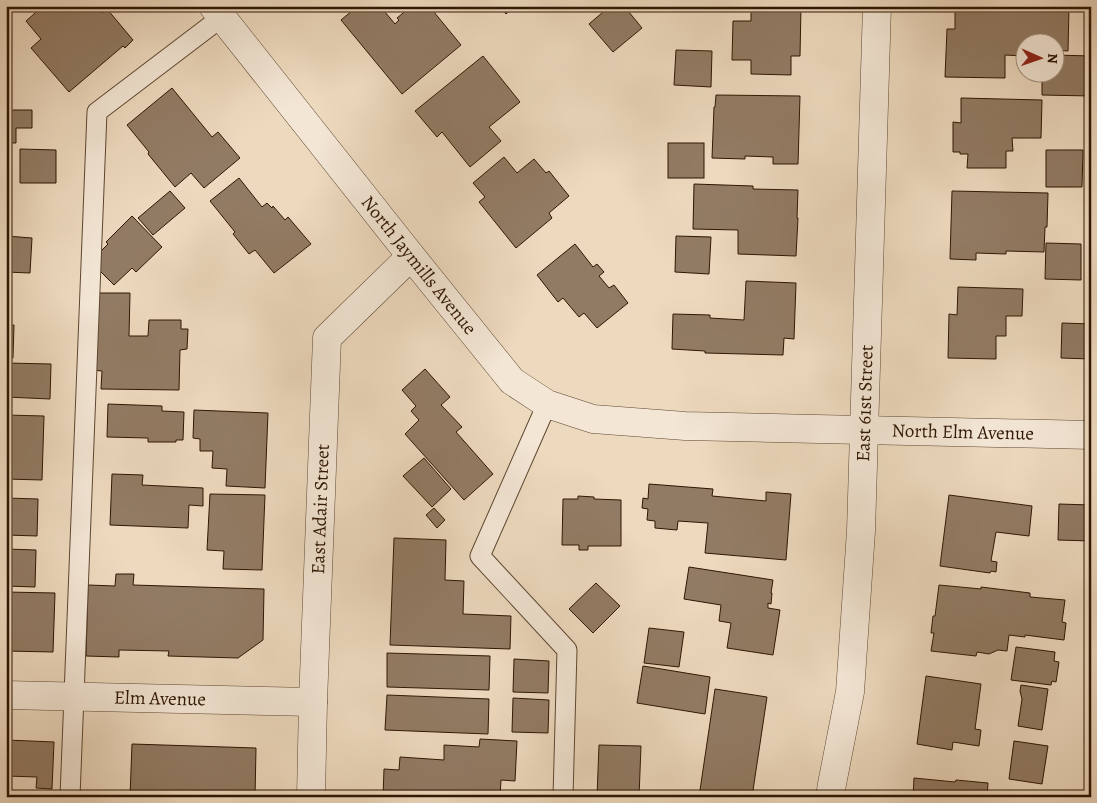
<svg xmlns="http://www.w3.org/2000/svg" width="1097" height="803" viewBox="0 0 1097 803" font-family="Alegreya,serif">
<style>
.building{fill:#927b64;stroke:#2f1603}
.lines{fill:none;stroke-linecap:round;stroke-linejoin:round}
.service-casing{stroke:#5e4732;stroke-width:21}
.minor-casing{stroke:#5e4732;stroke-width:29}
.service{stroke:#f3e6d5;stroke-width:19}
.minor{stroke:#f3e6d5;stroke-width:28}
.labels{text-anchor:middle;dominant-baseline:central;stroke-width:4.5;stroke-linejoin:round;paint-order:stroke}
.street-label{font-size:19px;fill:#2f1603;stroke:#f3e6d5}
</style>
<rect width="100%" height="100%" fill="#edd9be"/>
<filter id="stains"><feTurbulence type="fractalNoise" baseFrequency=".004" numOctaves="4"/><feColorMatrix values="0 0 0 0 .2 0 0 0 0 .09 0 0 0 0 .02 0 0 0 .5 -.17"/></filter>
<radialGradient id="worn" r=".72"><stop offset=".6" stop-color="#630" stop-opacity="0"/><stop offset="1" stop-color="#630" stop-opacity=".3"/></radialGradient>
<g class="building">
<polygon points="43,6 96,6 102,13 107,9 133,40 125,48 123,46 69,92 31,48 41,39 26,21"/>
<polygon points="358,6 380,6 395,24 399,20 397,18 408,9 410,11 417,6 429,6 461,45 402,94 341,20"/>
<polygon points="499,6 515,6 506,14"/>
<polygon points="610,6 624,6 642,28 613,52 589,24"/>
<polygon points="751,6 801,6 800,56 791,56 791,75 751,74 751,60 732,60 733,21 751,21"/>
<polygon points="955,6 1069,8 1068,51 1054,50 1054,42 1024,42 1024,56 1005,55 1005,78 945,77 947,29 955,29"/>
<polygon points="676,50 712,51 711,87 674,85"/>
<polygon points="1054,55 1091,56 1091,96 1042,95 1042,72 1054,72"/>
<polygon points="483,56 520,102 489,127 501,141 470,167 442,132 437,137 415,111"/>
<polygon points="172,88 212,137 218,132 240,158 204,188 191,173 175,187 148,154 149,152 127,125"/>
<polygon points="716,95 800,96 798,164 773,164 773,157 745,156 745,159 712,158 714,107 715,107"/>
<polygon points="961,98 1042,100 1041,138 1012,138 1013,151 1006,151 1006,168 967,168 968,154 960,154 960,152 953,152 953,122 961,123"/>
<polygon points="6,110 32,110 32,128 16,128 16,143 6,143"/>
<rect x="668" y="143" width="36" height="35"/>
<polygon points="20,149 56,150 56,183 20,183"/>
<polygon points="1046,150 1083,150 1082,187 1046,187"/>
<polygon points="504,157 517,173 534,159 546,173 549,171 569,196 549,213 552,218 516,248 479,202 485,197 473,183"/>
<polygon points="239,178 262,207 267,203 272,208 273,206 285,220 288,217 311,244 274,273 255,250 249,254 233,234 235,232 210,201"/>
<polygon points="694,184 753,186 753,189 798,190 797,218 798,218 796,256 738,254 738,230 693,229"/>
<polygon points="170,191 185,208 153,235 138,218"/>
<polygon points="952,191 1048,193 1047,227 1045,227 1044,252 1006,251 1006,254 976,253 976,260 950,259"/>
<polygon points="132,216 162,247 136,272 132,268 114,285 96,267 98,254 108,244 106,242"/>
<polygon points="6,236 32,238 30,273 6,272"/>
<polygon points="676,236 711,237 709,274 675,272"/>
<polygon points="1046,243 1081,244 1081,280 1045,279"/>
<polygon points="575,244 593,267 597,264 604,272 599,276 609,288 614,285 628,303 597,328 584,313 579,317 563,298 558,302 537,275"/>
<polygon points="746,281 796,283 794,339 784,338 783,355 705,353 705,351 672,349 673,314 710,315 710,318 744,320"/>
<polygon points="958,287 1023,289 1022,316 1006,316 1006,336 996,336 996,359 948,358 949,314 957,315"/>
<polygon points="92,293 130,293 129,336 148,336 149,320 181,320 181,329 188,329 187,349 180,350 179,390 101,389 102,371 91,370"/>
<polygon points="1062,323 1091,324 1091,359 1061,358"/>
<polygon points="6,325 14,325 13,358 6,358"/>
<polygon points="6,363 51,364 50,399 6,397"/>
<polygon points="425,369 450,397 441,405 462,427 456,432 493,474 464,500 405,434 419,420 411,411 416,406 402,390"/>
<polygon points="108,404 162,406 162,411 184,412 183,440 176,440 176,442 148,442 148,438 107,437"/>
<polygon points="194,410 268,413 265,488 226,486 227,469 212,468 213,451 200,451 200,439 193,438"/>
<polygon points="6,415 44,416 42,480 6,479"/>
<polygon points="424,458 451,489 432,507 403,476"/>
<polygon points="112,474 143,475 142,485 203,488 203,506 189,505 188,528 110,525"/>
<polygon points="649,484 713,489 712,496 766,501 766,492 791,494 786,560 705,553 708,523 678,521 677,530 655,528 655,521 647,520 648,509 642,508 643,498 648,499"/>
<polygon points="210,494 265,495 262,570 223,569 224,551 207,550"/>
<polygon points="949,495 1032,506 1029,536 996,532 991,561 997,562 996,572 991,571 990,573 940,566"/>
<polygon points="578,496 594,497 594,499 621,500 621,546 588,546 588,550 579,550 579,545 562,545 563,499 578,499"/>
<polygon points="6,498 38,499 37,536 6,535"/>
<polygon points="1059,504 1091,505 1091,541 1058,540"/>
<polygon points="434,508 445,520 437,528 426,515"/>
<polygon points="394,538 446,540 445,580 464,581 463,614 511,616 510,649 390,645"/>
<polygon points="6,549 36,550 35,587 6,586"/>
<polygon points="689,567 773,580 771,593 772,593 771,604 768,603 768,608 780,610 773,655 727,648 731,623 719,621 721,605 684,599"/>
<polygon points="116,574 134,574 133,585 264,589 263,640 238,658 168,656 169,651 119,650 119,657 86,656 88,585 115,586"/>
<polygon points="596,583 620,606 593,633 569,609"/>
<polygon points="939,585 981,589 981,587 1030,593 1030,597 1065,600 1062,622 1066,623 1064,640 1025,635 1025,637 1009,635 1007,651 998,650 989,654 977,652 976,656 931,651 934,633 931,633 933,616 935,616"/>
<polygon points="6,592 55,593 53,652 6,651"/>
<polygon points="649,628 684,632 679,667 644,663"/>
<polygon points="1016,647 1055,652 1054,661 1059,662 1056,682 1052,681 1051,685 1011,680"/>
<polygon points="387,653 490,656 489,690 387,687"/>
<polygon points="514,659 549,661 548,693 513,692"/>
<polygon points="643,666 710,677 705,714 637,703"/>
<polygon points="926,676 981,684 975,729 981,730 979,746 953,742 952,750 917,744"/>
<polygon points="1021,685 1048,689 1042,730 1018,726 1022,699 1020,691"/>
<polygon points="715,689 767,697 752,797 699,797"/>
<polygon points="387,695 489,699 488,734 385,730"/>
<polygon points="513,698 549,700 548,733 512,732"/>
<polygon points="480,739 517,741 515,781 501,780 500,797 383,797 384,769 399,770 400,757 444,760 444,745 479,747"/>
<polygon points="6,740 54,742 52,789 36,788 37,777 6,776"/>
<polygon points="1014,741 1048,746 1042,784 1009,779"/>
<polygon points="132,744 256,748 255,797 229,797 230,793 195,791 195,797 130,797"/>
<polygon points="599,745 641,746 639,797 597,797"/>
<polygon points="914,778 955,782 956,780 988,783 987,797 913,797"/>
</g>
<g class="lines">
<g class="service-casing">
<g id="service">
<polyline points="547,404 480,556 567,650 563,797"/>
<polyline points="70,797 97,112 222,17"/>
</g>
</g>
<g class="minor-casing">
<g id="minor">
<path id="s1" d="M213,6L411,256L512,381L547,404L593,419L685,426L1091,435"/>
<path id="s2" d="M6,695L313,702"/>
<path id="s3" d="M311,797L313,702L327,338L411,256"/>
<path id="s4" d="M830,797L832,784L850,692L861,531L877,6"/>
</g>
</g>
<use href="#service" class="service"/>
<use href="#minor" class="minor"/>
</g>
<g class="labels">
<g class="street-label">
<text stroke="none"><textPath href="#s1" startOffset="331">North Jaymills Avenue</textPath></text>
<text stroke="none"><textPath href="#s4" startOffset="396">East 61st Street</textPath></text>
<text stroke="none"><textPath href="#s1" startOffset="940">North Elm Avenue</textPath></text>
<text stroke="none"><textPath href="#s3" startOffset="288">East Adair Street</textPath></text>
<text stroke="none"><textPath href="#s2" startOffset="154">Elm Avenue</textPath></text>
</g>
</g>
<rect width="1097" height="803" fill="none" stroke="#edd9be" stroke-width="25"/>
<rect x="8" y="8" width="1082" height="788" fill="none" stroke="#2f1603" stroke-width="2.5"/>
<rect x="12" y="12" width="1072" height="778" fill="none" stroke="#2f1603"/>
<g transform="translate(1040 58) rotate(92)"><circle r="24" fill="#f3e6d5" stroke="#a59381"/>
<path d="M0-4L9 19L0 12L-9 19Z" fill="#8f2418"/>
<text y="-8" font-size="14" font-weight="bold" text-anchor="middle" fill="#2f1603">N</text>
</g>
<rect width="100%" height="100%" filter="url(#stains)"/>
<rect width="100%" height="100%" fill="url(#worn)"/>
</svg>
